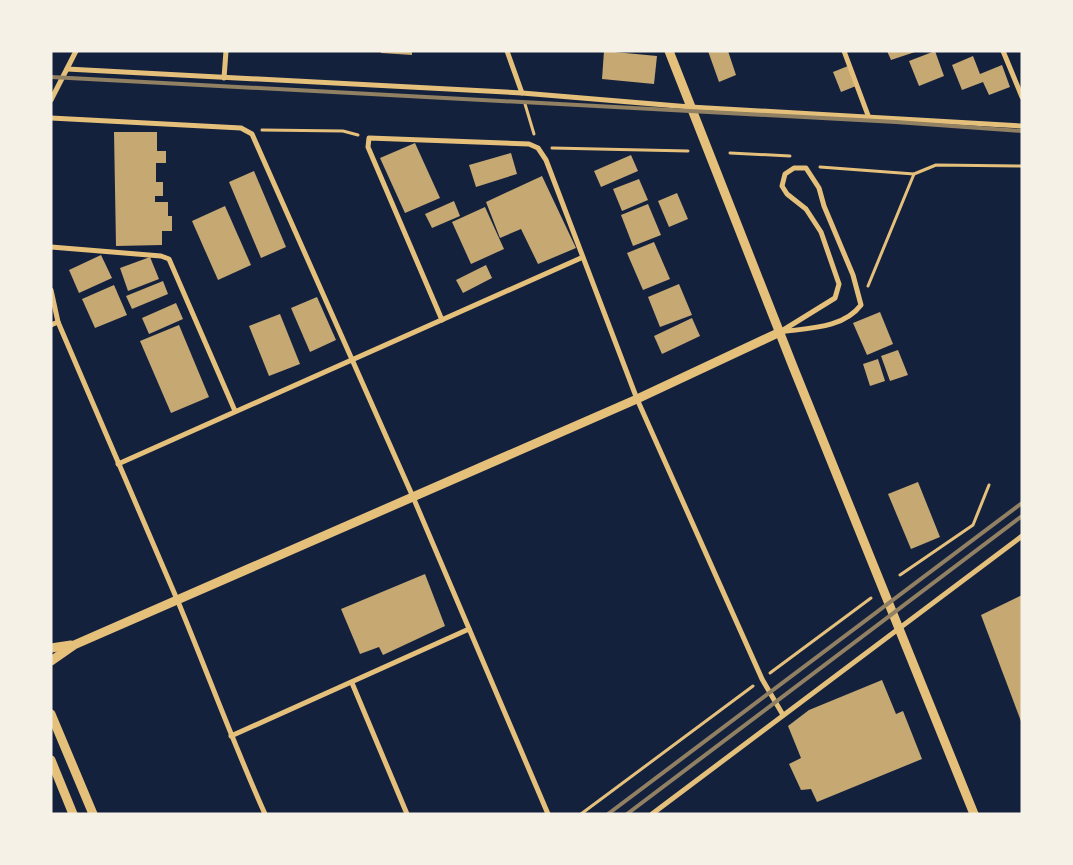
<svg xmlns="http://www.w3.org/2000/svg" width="1073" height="865" viewBox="0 0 1073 865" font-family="Manrope,sans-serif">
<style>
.building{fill:#c6a872}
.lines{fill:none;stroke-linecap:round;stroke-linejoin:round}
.path{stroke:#e5c07b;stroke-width:3}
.minor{stroke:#e5c07b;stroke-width:5}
.tertiary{stroke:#e5c07b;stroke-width:9}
.rail{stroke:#918062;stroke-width:4}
</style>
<rect width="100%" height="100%" fill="#14213d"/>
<g class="building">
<polygon points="381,51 412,51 412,55 381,53"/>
<polygon points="604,51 657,56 654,84 602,79"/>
<polygon points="708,51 728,51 736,75 719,82"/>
<polygon points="887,51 915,51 915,52 891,60"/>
<polygon points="935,51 944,76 919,86 909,61"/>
<polygon points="973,56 980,74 1002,65 1010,87 989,95 983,82 962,90 952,65"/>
<polygon points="848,66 856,86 841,92 833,72"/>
<polygon points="114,132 157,132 157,151 166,151 166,163 156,163 156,182 163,182 163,196 155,196 155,202 168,202 168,216 172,216 172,231 162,231 162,245 116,246"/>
<polygon points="415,143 440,198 405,213 380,158"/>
<polygon points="511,153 517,174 476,187 469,165"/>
<polygon points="631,155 638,171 601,187 594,171"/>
<polygon points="254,171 286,247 261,258 229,182"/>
<polygon points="542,176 576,248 538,264 521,229 500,238 486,202"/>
<polygon points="639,179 648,200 622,211 613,189"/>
<polygon points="677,193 688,219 669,227 658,201"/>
<polygon points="454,201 460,216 432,228 425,214"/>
<polygon points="648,204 661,235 633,246 621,215"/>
<polygon points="225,206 251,265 218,280 192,221"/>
<polygon points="485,207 504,249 471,264 452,222"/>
<polygon points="654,242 670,279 643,290 627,253"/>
<polygon points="101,255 112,278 79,293 69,270"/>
<polygon points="150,257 159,279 128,291 120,268"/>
<polygon points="486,265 492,278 463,293 456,280"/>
<polygon points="163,281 168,294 132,309 126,296"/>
<polygon points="679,284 692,315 660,327 648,297"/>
<polygon points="114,285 127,315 95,328 82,299"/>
<polygon points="317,297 336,340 310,352 291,308"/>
<polygon points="176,303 183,319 149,334 142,318"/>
<polygon points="880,312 893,344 867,355 853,323"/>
<polygon points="280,314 300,364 269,376 249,326"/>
<polygon points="692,318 700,336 662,354 654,336"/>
<polygon points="179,325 209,397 171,413 140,341"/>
<polygon points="898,350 908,375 890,381 881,356"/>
<polygon points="878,359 885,381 870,386 863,364"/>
<polygon points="918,482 940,537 911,549 888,494"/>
<polygon points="425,574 445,626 383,655 379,647 360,654 341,609"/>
<polygon points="1022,595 1022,724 981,615"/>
<polygon points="882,680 896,714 903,711 922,759 817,802 811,789 801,790 789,764 801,758 788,726 809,710"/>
</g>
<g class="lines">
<g class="path">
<polyline points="525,104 534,134"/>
<polyline points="262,130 343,131 358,135"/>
<polyline points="552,148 688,151"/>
<polyline points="730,153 790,156"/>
<polyline points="820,167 914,174 936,165 1022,166"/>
<polyline points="868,286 914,174"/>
<polyline points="900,575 973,525 989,485"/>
<polyline points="770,673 871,598"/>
<polyline points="581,814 753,686"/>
</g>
<g class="minor">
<polyline points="507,51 522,93"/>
<polyline points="844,51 869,118"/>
<polyline points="1003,51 1022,97"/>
<polyline points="67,69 522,93 690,107 1022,126"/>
<polyline points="224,78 226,51"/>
<polyline points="51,100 76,51"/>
<polyline points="51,118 241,128 252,134 413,497 548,814"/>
<path d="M794,168H806L819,188L824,206L853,275L861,305C843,329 807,328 780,332L835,298L839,284L821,232L806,209L787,194L782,186L785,174Z"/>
<polyline points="51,247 161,256 169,259 235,411"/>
<path d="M51,290L58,322C98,416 139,510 179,604C208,674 234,745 265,814"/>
<polyline points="442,320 368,147 369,138 529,144 538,148 546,160 637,399 762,679 783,715"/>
<polyline points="51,325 58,322"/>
<polyline points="118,464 581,258"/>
<polyline points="352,683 407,814"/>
<polyline points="231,736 469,629"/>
<polyline points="652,814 1022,536"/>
</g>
<g class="tertiary">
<polyline points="669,51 794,369 974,814"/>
<polyline points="51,648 71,645"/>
<polyline points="51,661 74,645 637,399 780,332"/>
<polyline points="51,714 93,814"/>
<polyline points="51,760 73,814"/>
</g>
<g class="rail">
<polyline points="51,77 896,122 1022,131"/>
<polyline points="608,814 1022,503"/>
<polyline points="627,814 1022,516"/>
</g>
</g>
<rect width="1073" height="865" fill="none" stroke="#f6f1e7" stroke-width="105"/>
</svg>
